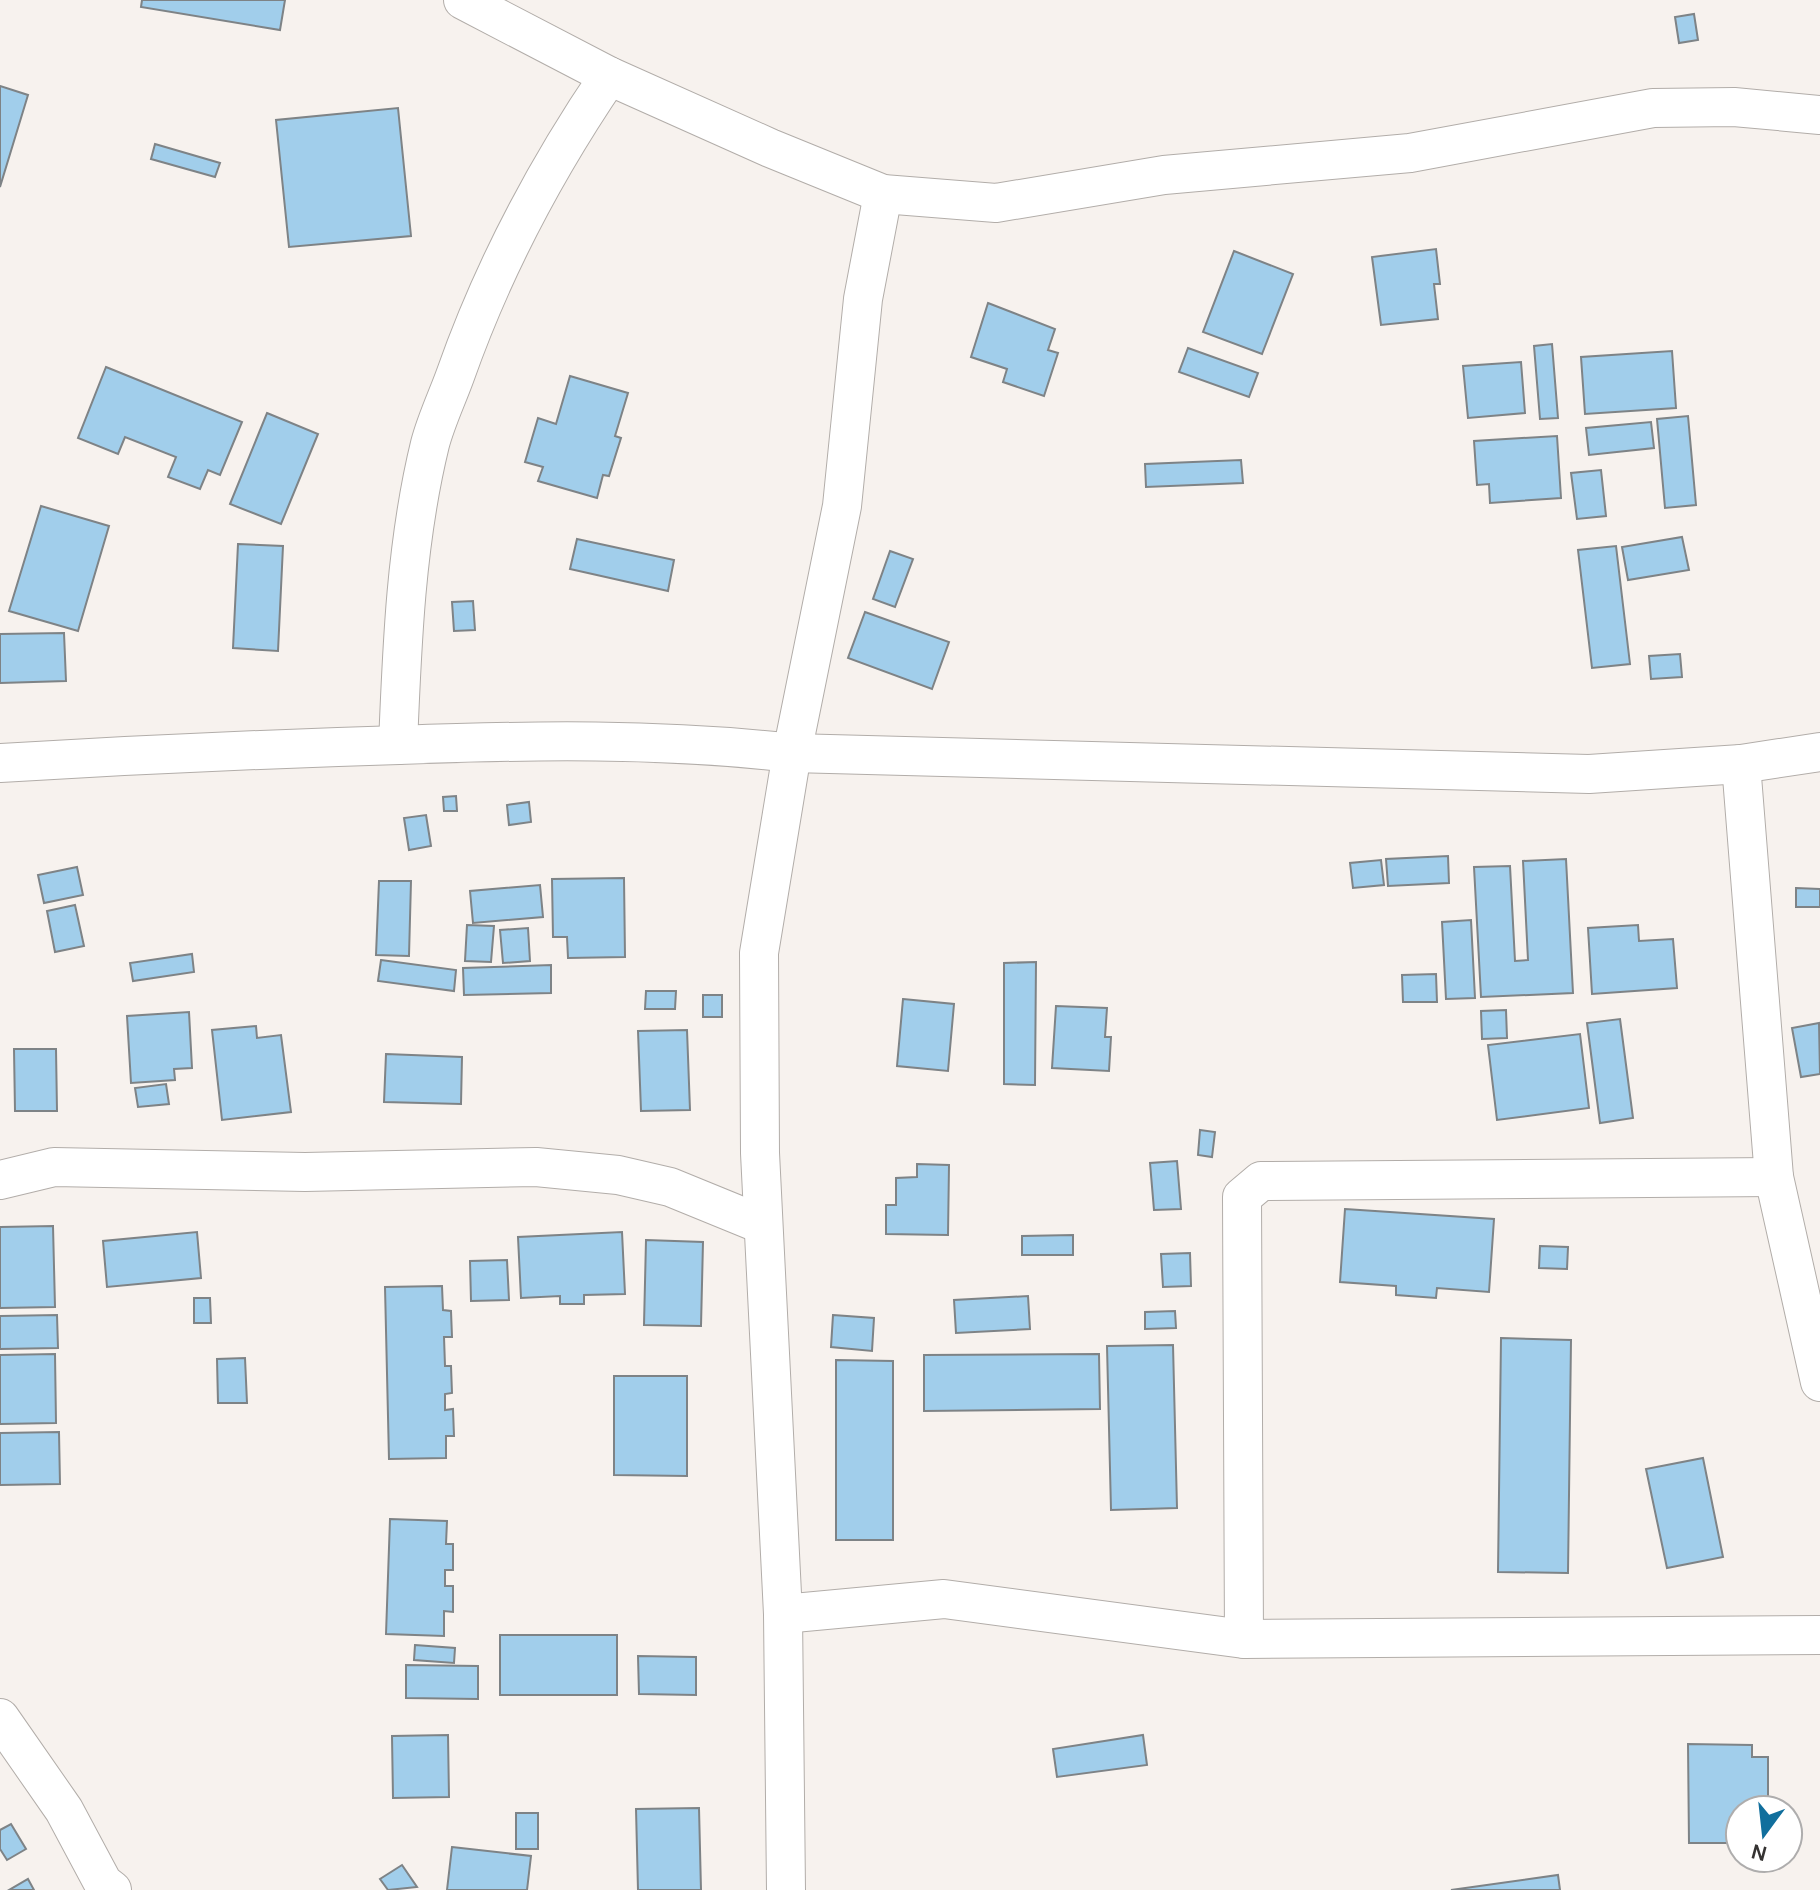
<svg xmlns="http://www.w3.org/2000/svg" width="1820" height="1890" viewBox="0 0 1820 1890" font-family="Karla,sans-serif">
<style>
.building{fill:#a1ceeb;stroke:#7e8386;stroke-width:2}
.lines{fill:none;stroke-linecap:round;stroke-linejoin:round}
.minor-casing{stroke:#b2ada9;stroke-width:40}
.minor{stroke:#fff;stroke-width:38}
</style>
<rect width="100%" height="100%" fill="#f7f2ee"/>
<g class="building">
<polygon points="142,0 285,0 280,30 141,7"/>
<polygon points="1694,14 1698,40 1679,43 1675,17"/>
<polygon points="0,86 28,95 0,187"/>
<polygon points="398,108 411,236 289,247 276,120"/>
<polygon points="155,144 220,163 215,177 151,159"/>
<polygon points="1436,249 1440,284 1434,284 1438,319 1381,325 1372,257"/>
<polygon points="1234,251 1293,274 1262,354 1203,332"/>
<polygon points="988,303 1055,329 1048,350 1058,353 1044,396 1003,382 1007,369 971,357"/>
<polygon points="1552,344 1558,418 1540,419 1534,346"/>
<polygon points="1188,348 1258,373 1249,397 1179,372"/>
<polygon points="1672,351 1676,408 1585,414 1581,357"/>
<polygon points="1521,362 1525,413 1468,418 1463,366"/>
<polygon points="106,367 242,422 220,475 208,470 200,489 168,477 176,457 125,437 118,454 78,438"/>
<polygon points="570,376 628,393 615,436 621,438 609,476 603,475 597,498 538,481 543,467 525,462 538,418 556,424"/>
<polygon points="267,413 318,434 281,524 230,504"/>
<polygon points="1688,416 1696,505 1665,508 1657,419"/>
<polygon points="1651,422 1654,448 1589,455 1586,428"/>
<polygon points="1557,436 1561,498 1490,503 1489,484 1477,485 1474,441"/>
<polygon points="1241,460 1243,483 1146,487 1145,464"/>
<polygon points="1601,470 1606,516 1577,519 1571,473"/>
<polygon points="41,506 109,526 78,631 9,611"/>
<polygon points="1682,537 1689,570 1628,580 1622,547"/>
<polygon points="577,539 674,560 668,591 570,569"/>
<polygon points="238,544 283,546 278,651 233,648"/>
<polygon points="1616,546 1630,664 1592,668 1578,550"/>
<polygon points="890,551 913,559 895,607 873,599"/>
<polygon points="473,601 475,630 454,631 452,602"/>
<polygon points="865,612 949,642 932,689 848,658"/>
<polygon points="64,633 66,681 0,683 0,634"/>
<polygon points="1680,654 1682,677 1651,679 1649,656"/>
<polygon points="456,796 457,811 444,811 443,797"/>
<polygon points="529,802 531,822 509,825 507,805"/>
<polygon points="426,815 431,846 409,850 404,818"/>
<polygon points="1448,856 1449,883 1388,886 1386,859"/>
<polygon points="1566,859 1573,993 1481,997 1474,867 1510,866 1515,961 1528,960 1523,861"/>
<polygon points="1381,860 1384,885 1353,888 1350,863"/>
<polygon points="77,867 83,895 44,903 38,875"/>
<polygon points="624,878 625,957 568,958 567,937 553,937 552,879"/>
<polygon points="379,881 411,881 409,956 376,955"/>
<polygon points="540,885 543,917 473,923 470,891"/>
<polygon points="1796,888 1820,889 1820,907 1796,907"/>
<polygon points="75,905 84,946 55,952 47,911"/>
<polygon points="1471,920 1475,998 1446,999 1442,922"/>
<polygon points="467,925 494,926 491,962 465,961"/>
<polygon points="1638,925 1639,941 1673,939 1677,988 1592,994 1588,928"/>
<polygon points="528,928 530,961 503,963 500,930"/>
<polygon points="192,954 194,972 133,981 130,963"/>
<polygon points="381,960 456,970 454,991 378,981"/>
<polygon points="1036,962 1035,1085 1004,1084 1004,963"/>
<polygon points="551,965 551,993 464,995 463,968"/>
<polygon points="1436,974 1437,1002 1403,1002 1402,975"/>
<polygon points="646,991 676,991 675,1009 645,1009"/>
<rect x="703" y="995" width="19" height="22"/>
<polygon points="903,999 954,1004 948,1071 897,1066"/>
<polygon points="1056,1006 1107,1008 1105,1037 1111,1037 1109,1071 1052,1068"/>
<polygon points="1506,1010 1507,1038 1482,1039 1481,1011"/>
<polygon points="189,1012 192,1068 174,1069 175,1080 131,1083 127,1016"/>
<polygon points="1620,1019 1633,1118 1600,1123 1587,1023"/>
<polygon points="1819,1023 1820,1074 1801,1077 1792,1028"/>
<polygon points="256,1026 257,1038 281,1035 291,1112 222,1120 212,1030"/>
<polygon points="687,1030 690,1110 641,1111 638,1031"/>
<polygon points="1580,1034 1589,1108 1497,1120 1488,1045"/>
<polygon points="14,1049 56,1049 57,1111 15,1111"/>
<polygon points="386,1054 462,1057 461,1104 384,1102"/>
<polygon points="166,1084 169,1104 138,1107 135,1088"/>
<polygon points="1200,1130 1215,1132 1212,1157 1198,1155"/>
<polygon points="1177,1161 1181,1209 1154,1210 1150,1163"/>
<polygon points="917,1164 949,1165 948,1235 886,1234 886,1205 896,1205 896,1178 917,1177"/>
<polygon points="1345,1209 1494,1219 1489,1292 1437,1288 1436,1298 1396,1295 1396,1286 1340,1282"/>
<polygon points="53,1226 55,1307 0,1308 0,1227"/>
<polygon points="197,1232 201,1278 107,1287 103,1241"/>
<polygon points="622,1232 625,1294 584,1295 584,1304 560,1304 560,1296 521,1298 518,1237"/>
<polygon points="1073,1235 1073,1255 1022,1255 1022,1236"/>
<polygon points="646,1240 703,1242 701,1326 644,1325"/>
<polygon points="1540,1246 1568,1247 1567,1269 1539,1268"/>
<polygon points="1190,1253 1191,1286 1163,1287 1161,1254"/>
<polygon points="507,1260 509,1300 471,1301 470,1261"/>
<polygon points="442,1286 443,1310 451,1311 452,1337 444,1337 445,1366 451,1366 452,1393 445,1394 445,1410 453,1409 454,1436 446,1436 446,1458 389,1459 385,1287"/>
<polygon points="1028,1296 1030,1329 956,1333 954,1300"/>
<polygon points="194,1298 210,1298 211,1323 194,1323"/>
<polygon points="1175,1311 1176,1328 1145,1329 1145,1312"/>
<polygon points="57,1315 58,1348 0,1349 0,1316"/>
<polygon points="833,1315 874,1318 872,1351 831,1347"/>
<polygon points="1501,1338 1571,1340 1568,1573 1498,1572"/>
<polygon points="1173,1345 1177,1508 1111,1510 1107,1346"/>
<polygon points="55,1354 56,1423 0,1424 0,1355"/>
<polygon points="1099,1354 1100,1409 924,1411 924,1355"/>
<polygon points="245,1358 247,1403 218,1403 217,1359"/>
<polygon points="836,1360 893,1361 893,1540 836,1540"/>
<polygon points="614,1376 687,1376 687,1476 614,1475"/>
<polygon points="59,1432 60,1484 0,1485 0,1433"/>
<polygon points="1703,1458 1723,1557 1667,1568 1646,1469"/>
<polygon points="390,1519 447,1521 446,1544 453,1544 453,1570 445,1570 445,1586 453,1586 453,1612 444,1611 444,1636 386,1634"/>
<rect x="500" y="1635" width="117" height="60"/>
<polygon points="415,1645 455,1648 454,1663 414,1660"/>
<polygon points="638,1656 696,1657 696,1695 639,1694"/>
<polygon points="406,1665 478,1666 478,1699 406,1698"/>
<polygon points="448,1735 449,1797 393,1798 392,1736"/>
<polygon points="1143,1735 1147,1765 1057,1777 1053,1749"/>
<polygon points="1688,1744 1752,1745 1752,1757 1768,1757 1768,1810 1740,1810 1740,1843 1689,1843"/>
<polygon points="699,1808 701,1890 638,1890 636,1809"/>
<rect x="516" y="1813" width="22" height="36"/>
<polygon points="11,1824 26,1849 7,1860 0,1849 0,1830"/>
<polygon points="452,1847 531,1856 527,1890 447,1890"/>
<polygon points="402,1865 417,1887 388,1890 380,1879"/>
<polygon points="1558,1875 1560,1890 1451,1890"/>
<polygon points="28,1879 34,1890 9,1890"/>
</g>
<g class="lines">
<g class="minor-casing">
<g id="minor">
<polyline points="463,0 609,76 770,148 883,194 996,203 1164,175 1410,153 1653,108 1734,107 1820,115"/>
<path d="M398,745C402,644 406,542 430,444C436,421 447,398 455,376C493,268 545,170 609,76"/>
<path d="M0,763C133,755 266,749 399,745C531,740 661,738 792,753L1589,774L1741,764L1820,752"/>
<polyline points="1741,764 1774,1177 1820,1382"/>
<polyline points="0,1180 54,1167 305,1172 536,1167 618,1175 670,1187 763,1225"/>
<polyline points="783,1614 944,1599 1244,1639 1820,1635"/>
<polyline points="1244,1639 1242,1197 1261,1181 1774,1177"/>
<polyline points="0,1718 64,1810 103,1883 112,1890"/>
<polyline points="786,1890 783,1614 760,1153 759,953 792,753 842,506 863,299 883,194"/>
</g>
</g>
<use href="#minor" class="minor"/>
</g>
<g transform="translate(1764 1834) rotate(195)"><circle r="38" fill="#ffffff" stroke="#aeadad" stroke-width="2"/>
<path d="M0-6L14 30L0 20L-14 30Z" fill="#116f9d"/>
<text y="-12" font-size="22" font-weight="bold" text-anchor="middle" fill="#353332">N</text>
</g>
</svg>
